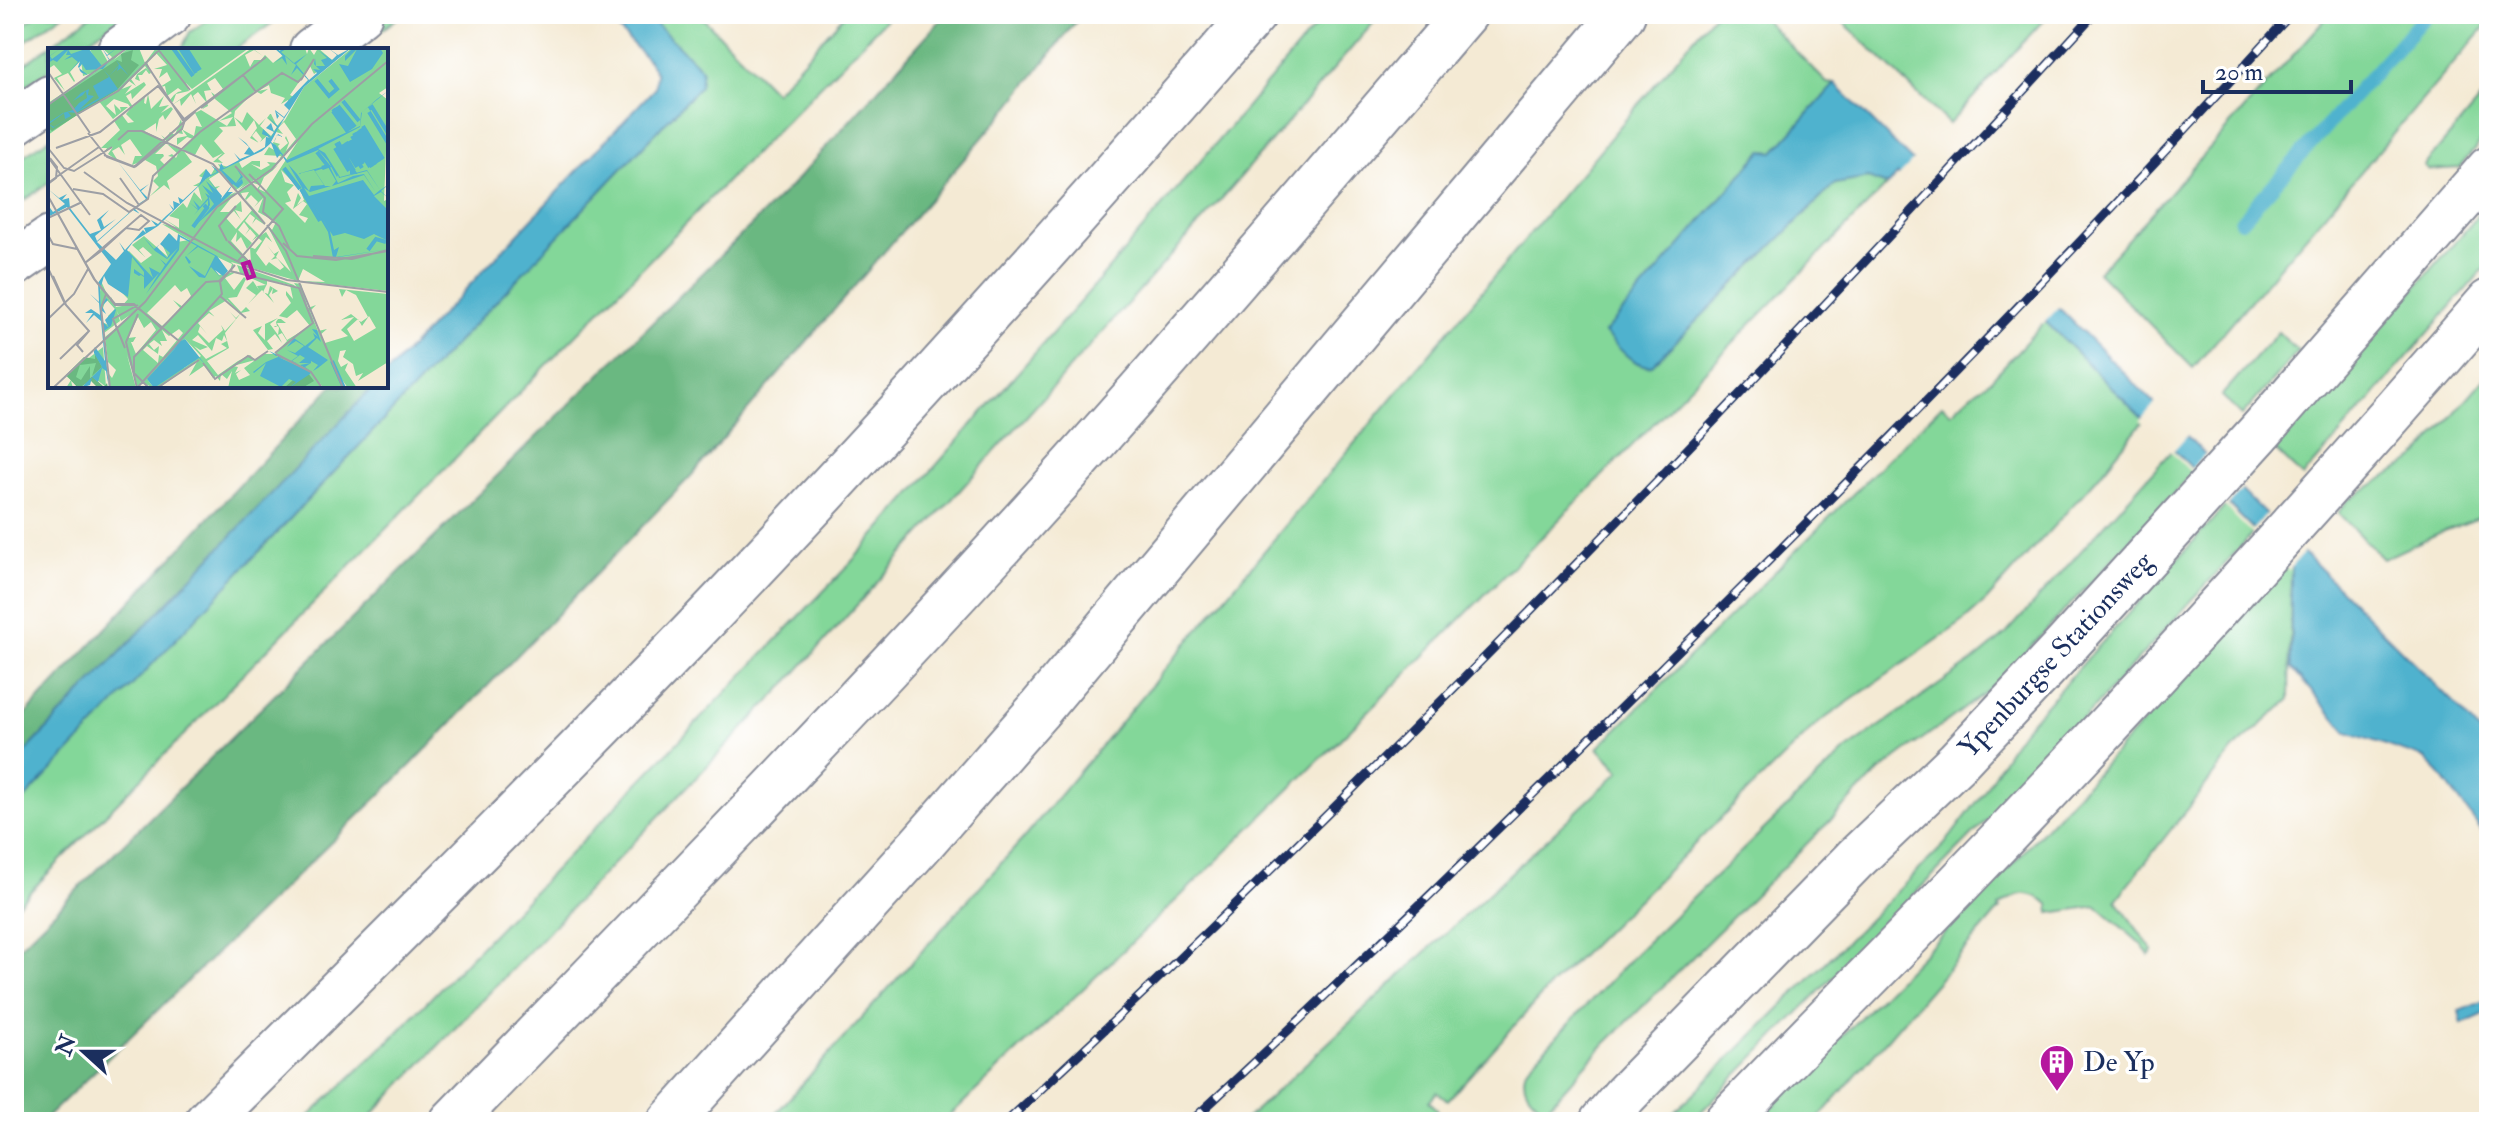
<svg xmlns="http://www.w3.org/2000/svg" width="2503" height="1136" viewBox="0 0 2503 1136" font-family="'IM FELL Double Pica',serif">
<style>
.green{fill:#83d799;stroke:#4f837c;stroke-width:2}
.forest{fill:#6ab881;stroke:#427470;stroke-width:2}
.water{fill:#4fb2ce;stroke:#357096;stroke-width:2}
.pier{fill:#f4ead4}
.lines{fill:none;stroke-linecap:round;stroke-linejoin:round}
.stream{stroke:#4fb2ce;stroke-width:14}
.major-casing{stroke:#888c99;stroke-width:48}
.highway-casing{stroke:#888c99;stroke-width:48}
.major{stroke:#fff;stroke-width:44}
.highway{stroke:#fff;stroke-width:44}
.rail-casing{stroke:#1b2f5e;stroke-width:9}
.rail{stroke:#fff;stroke-width:6;stroke-dasharray:18;stroke-linecap:butt}
.labels{text-anchor:middle;dominant-baseline:central;stroke-width:7;stroke-linejoin:round;paint-order:stroke}
.street-label{font-size:28px;fill:#1b2f5e;stroke:#fff}
.poi-label{font-size:28px;fill:#1b2f5e;stroke:#fff;text-anchor:start}
.inset-river{fill:none;stroke:#4fb2ce;stroke-width:4}
.inset-road{fill:none;stroke:#9d9fa5;stroke-width:2}
.view{fill:#b5179e;fill-opacity:0.15;stroke:#b5179e;stroke-width:4}
.inset-edge{fill:none;stroke:#1b2f5e;stroke-width:4}
</style>
<rect width="100%" height="100%" fill="#fff"/>
<filter id="ink" filterUnits="userSpaceOnUse"><feTurbulence type="fractalNoise" baseFrequency=".0125" numOctaves="2"/><feDisplacementMap in="SourceGraphic" scale="16" xChannelSelector="R" yChannelSelector="G"/><feConvolveMatrix kernelMatrix="1 2 1 2 8 2 1 2 1" color-interpolation-filters="sRGB"/></filter>
<filter id="wash" filterUnits="userSpaceOnUse"><feTurbulence type="fractalNoise" baseFrequency=".006" numOctaves="4" result="noise"/><feDisplacementMap in="SourceGraphic" scale="32" xChannelSelector="R" yChannelSelector="G"/><feGaussianBlur stdDeviation="1.8" result="paint"/><feColorMatrix in="noise" values="0 0 0 0 0 0 0 0 0 0 0 0 0 0 0 0 0 1.4 0 .05"/><feComposite in="paint" operator="in"/></filter>
<g filter="url(#wash)">
<rect width="100%" height="100%" fill="#f4ead4"/>
<g class="green">
<polygon points="38,14 64,14 14,49 14,31"/>
<polygon points="93,14 125,14 75,50 50,50 50,69 14,94 14,72"/>
<polygon points="216,14 285,14 234,50 181,50 190,32"/>
<polygon points="381,14 403,14 355,50 333,50"/>
<polygon points="646,14 699,14 775,92 845,14 891,14 14,908 14,810 700,86 701,69"/>
<polygon points="1326,14 1381,14 1218,203 786,684 365,1122 303,1122 393,1037 846,568 1101,278"/>
<path d="M1714,14H1759L1827,83L1835,84L1774,152L1762,151L1605,333C1617,345 1634,369 1652,365L1835,184L1868,178L1887,185C1657,421 1426,657 1190,887C1108,966 1025,1044 943,1122H768L1022,840Z"/>
<polygon points="1835,14 2049,14 1949,124"/>
<polygon points="2330,14 2489,14 2489,22 2193,368 2098,272"/>
<polygon points="2489,89 2489,132 2459,168 2428,170 2424,166"/>
<polygon points="50,138 50,182 14,207 14,162"/>
<polygon points="2489,203 2489,263 2303,477 2275,450"/>
<polygon points="2045,321 2144,420 2098,477 1986,601 1961,623 1817,724 1549,987 1448,1100 1437,1092 1429,1101 1438,1110 1429,1122 1243,1122 1620,771 1598,748 1942,405 1951,413 1968,397 1991,380"/>
<polygon points="2278,332 2298,351 2242,416 2221,396"/>
<polygon points="2489,373 2489,514 2439,533 2383,559 2338,513 2347,501 2416,458"/>
<path d="M2173,449L2195,470L2003,677C1964,713 1918,739 1878,773L1605,1044L1545,1110C1532,1098 1519,1088 1526,1069L1635,954L1846,750L1977,658L2006,634Z"/>
<polygon points="2227,504 2255,531 2048,758 1691,1122 1665,1122 1944,845 1979,799 2009,750 2023,730"/>
<path d="M2289,564L2291,567L2289,700L2233,750L2116,900L2153,951L2149,955L2140,943L2097,906L2050,913L2049,904C2028,889 2018,891 1999,907L2000,909L1815,1122H1757L2017,859Z"/>
</g>
<g class="forest">
<polygon points="946,14 1082,14 1008,108 691,476 411,765 42,1122 14,1122 14,952 791,186"/>
<polygon points="332,386 375,386 14,764 14,727"/>
</g>
<g class="water">
<polygon points="604,14 646,14 702,69 700,86 14,810 14,764 374,386 386,386 386,374 655,88 656,73 649,61"/>
<path d="M1835,84L2455,704L2489,742V841L2439,773L2424,758L2347,732L2291,668V567L1898,174L1887,185L1868,178L1835,184L1652,365C1634,369 1617,345 1604,333L1762,151L1774,152Z"/>
<polygon points="2489,999 2489,1012 2462,1024 2459,1011"/>
</g>
<g class="pier">
<polygon points="1915,159 2061,305 2043,324 1896,179"/>
<polygon points="2157,401 2189,433 2173,451 2191,469 2208,451 2244,487 2228,506 2252,530 2269,512 2307,549 2288,570 2140,421"/>
</g>
<g class="lines">
<polyline class="stream" points="2241,221 2427,14"/>
</g>
</g>
<g filter="url(#ink)">
<g class="lines">
<g class="major-casing">
<g id="major">
<polyline points="120,50 169,14"/>
<polyline points="312,50 360,14"/>
<polyline points="14,123 50,98"/>
<polyline points="14,264 50,239"/>
<polyline points="1602,1122 1625,1095 1855,859 1957,762 2060,652 2259,433 2489,169"/>
<path d="M1726,1122C1805,1039 1888,958 1967,875C2146,689 2320,497 2489,302"/>
</g>
</g>
<g class="highway-casing">
<g id="highway">
<path d="M207,1122C370,960 533,798 693,632C886,431 1071,224 1254,14"/>
<path d="M452,1122C651,916 852,710 1044,498C1187,339 1326,176 1465,14"/>
<polyline points="670,1122 923,842 1038,711 1623,14"/>
</g>
</g>
<use href="#major" class="major"/>
<use href="#highway" class="highway"/>
<g class="rail-casing">
<g id="rail">
<path d="M1006,1122C1385,770 1745,396 2094,14"/>
<path d="M1190,1122C1352,973 1509,819 1665,664C1879,452 2090,237 2291,14"/>
</g>
</g>
<use href="#rail" class="rail"/>
</g>
</g>
<defs>
<g id="building-pin" transform="scale(1.8)"><path d="M0 17L-7.5 6A9.5 9.5 0 1 1 7.5 6Z" fill="#b5179e" stroke="#fff"/><path d="M-4-6H4V6H1V3H-1V6H-4ZM-2.5-4.3h1.7v1.8h-1.7ZM.8-4.3h1.7v1.8H.8ZM-2.5-1h1.7V.8h-1.7ZM.8-1h1.7V.8H.8Z" fill="#fff"/></g>
</defs>
<g fill-rule="evenodd">
<use href="#building-pin" x="2057" y="1062"/>
</g>
<g class="labels">
<g class="street-label">
<text transform="translate(2056 655) rotate(-47)">Ypenburgse Stationsweg</text>
</g>
<g class="poi-label">
<text x="2083" y="1062">De Yp</text>
</g>
</g>
<g transform="translate(48 48)">
<rect width="340" height="340" fill="#f4ead4"/>
<path d="M38,0L35,4L40,0L45,7L41,0H52L60,14L64,9L54,0H77L66,12L79,1L91,0L97,15L108,0H201L144,41L138,35L141,43L128,46L125,54L121,53L126,47L130,44L134,43L130,40L119,48L117,38L112,39L123,32L119,24L111,30L114,21H106L119,17L108,5L99,14L103,25L101,26L98,22L94,27H90L92,33L87,31L89,26L98,20L101,24L97,18L83,31L88,38L81,33L74,41L84,37L77,46L96,34L98,37L84,51L83,45L78,48L85,59L97,48L96,55L98,56L100,46L103,61L116,48L111,59L121,57L113,65L123,59L125,61L117,72L115,67L111,71L108,84V75L96,83L119,94L113,87L118,91L122,84L127,87L133,71L135,82L146,88L148,78L154,79L147,65L153,62L179,78L185,69L171,73L184,65L167,51L163,44L167,47L175,41L167,30L159,35L163,42L156,43L160,58L154,61L159,55L150,44L145,48L148,56L143,46L133,58L132,52L124,57L204,0L215,8L206,2L197,7L202,19L206,12H213L217,7L225,15L234,8L231,0H257L259,6L261,0L266,7L270,0L284,12L291,8L266,26L262,18L242,47L247,50L241,61L240,52L233,56L237,50L223,45L221,37L210,43L220,41L213,46L207,43L187,63L186,69L194,75L199,64L211,77L218,70L212,78L223,88L226,84L219,78L226,83L229,79L219,70L222,66H223L229,78L236,70L221,93L220,87L212,94L214,91L208,83L204,88L211,95L202,90L209,80L206,72L198,83L186,69L188,78L171,79L175,83L166,93L177,106H176L175,107L170,111L175,115L165,114L175,105L165,110L153,96L147,107L135,102L144,114L119,133L122,142L116,137L101,149L111,139L105,133L110,128L108,118L97,112L84,117L87,108H94L82,91L73,97L77,107L71,99L64,103L70,113L60,106L65,99L56,105L59,100H53L72,82L66,73L74,67L80,75L86,74L78,66L83,60L80,56L66,51L58,58L68,67L66,56L73,63L72,59H80L65,71L50,52L0,87V55L47,24L35,28L33,12L22,24L27,33L26,34L20,25L9,30L17,43L0,23L6,30L14,26L6,17L0,21V2ZM133,80L139,88L129,90V97L139,89L145,91L134,102L119,96L130,106L128,110L124,106L120,108L125,109L117,117L112,112L116,108L115,106H107L129,85L135,86ZM304,0H340V39L331,45L340,52L336,153L340,151V243L252,233L277,234L255,221L250,233L183,214L186,217L182,223L184,216L169,209L163,218L171,227L190,223L177,230L186,242L196,229L198,231L189,249L180,250L193,264L198,259L202,263L193,265L177,285L181,300L159,313L170,327L190,313L202,307L207,312L185,318L190,319L187,325L193,322L188,326L191,332L202,327L196,320L216,306H227L239,293L234,285L230,287L234,295L227,286L219,293L225,301L220,302L205,282L214,278L210,285L217,292V276L230,270L222,276L230,287L231,280L230,278L227,279L226,278H229L228,274L230,271H233L238,275H229L239,292L262,278L249,262L239,270L231,268L243,255L238,247V243L245,251L242,237L219,232V236L215,244L220,246L222,238L230,243L224,246L225,240L221,247L226,255L214,242L200,256L208,247L198,240L205,233L211,242L209,238L218,237L192,225L189,217L246,237L250,241L246,235L253,236L260,260L268,257L262,263L270,283L279,281L272,287L277,295L300,288L293,282L306,269L293,272L303,266L313,274L320,269L308,247L298,242L294,249L291,241L340,246V314L310,333L315,325L308,328L305,316L295,309L298,302L292,303L290,313L293,319L300,315L297,322L309,340H300L290,326L295,340H275L272,335L274,340H180L184,323L179,331L173,326L172,333L168,328L152,339L165,330L157,317L141,328L150,312L111,340L99,331L106,340L93,334L90,340L79,307L88,340H61V326L64,330L68,322L60,314L57,289L91,261L73,273L69,263L72,273L56,285V275L63,278L60,268L67,261L58,251L53,266L52,244L53,233L62,253L63,249L68,259L74,258L80,251L64,234L72,228L65,222L71,218L77,230L80,223L69,214L81,203L93,215L104,207L95,199L91,202L97,209L84,197L96,188L120,209L114,196L122,194V186L129,194L141,192L114,176L128,179L113,169L131,180V171L121,168L135,155L139,160L146,144L154,153L150,138H145L158,131L151,128L158,121L161,130L167,120L173,121L170,116L180,119L203,106L191,114L194,120L204,113H212V119L203,116L213,122L222,117L219,114L230,115L233,108L216,107L221,99L226,102L225,94L232,96L230,98L232,102L240,95L237,90L238,88L241,95L238,103L248,91L236,74L230,80L235,86L228,84L231,78L237,72L256,39ZM252,90L217,144L211,141L216,129L224,123L230,117L205,135L212,137L209,141L204,135L190,144L195,150L193,145L201,144L197,151L205,161L188,181L178,170L186,163L193,172L187,162L194,164L193,153L181,164H172L188,144L173,151L168,141L172,138L167,139L161,131L172,124L188,142L197,136L189,143L224,121ZM233,122L252,141L256,152L249,157L253,150L250,145L245,161L255,153L259,156L251,167L260,170L257,175L237,155L243,153L239,144L246,137L237,134ZM203,147L210,154L206,159L215,150L210,164L228,174L224,182L219,177L243,224L228,209L231,203L226,206L219,197L227,208L223,212L229,210L236,219L232,222L221,214L218,218L208,205L218,189L224,194L218,184L212,188L197,173L202,166L207,170L204,176L208,171L217,177L208,165L218,175L198,152ZM196,174L201,181L197,187L202,181L208,188L204,193L209,189L214,193L207,201L202,199L203,215L183,193L189,184L188,194L193,189L199,201L204,195L190,182ZM127,237L133,244L139,240L143,248L135,259L125,252L133,261L114,278L99,265ZM179,252L192,266L188,270L182,264L188,271L177,283L173,277L175,282L161,295L150,284L152,278L159,286L150,275L161,265L167,269L161,263ZM321,268L328,280L306,293L299,281L310,271L314,278ZM90,269L96,280L103,274L108,282L88,306L83,294H85L88,289L80,290ZM131,281L135,285L115,309L111,307L110,315L95,302L99,298L110,306L111,298L106,302L101,296L106,292L114,298L112,293H119L114,282L121,288ZM150,287L164,303L168,290L174,293L176,287L179,293L173,296L179,300L158,311L146,298L152,302L160,299L144,292ZM137,291L153,308L136,320L120,309L129,298L125,305L129,310L136,303L130,297ZM55,299L58,339L44,328L33,340L23,333L25,340H18L23,332L18,328Z" fill="#83d799" fill-rule="evenodd"/>
<path d="M85,2L83,12L91,17L69,42L4,83L0,80V57L69,12L74,14L73,6ZM47,306L54,319L44,328L48,315L32,317L28,329L33,332L42,318V330L44,328L56,339L59,335L60,340L48,338L43,333L30,340L18,327L36,309L47,311ZM229,311L260,325L266,333L254,340H236L245,332L239,329L248,321L236,327L238,316H222Z" fill="#6ab881"/>
<path d="M13,0L2,8L4,11L19,0L23,6L40,0L54,18L61,12L54,0L59,7L69,0L59,8L62,12L55,21L61,28L71,17L68,12L81,28L73,20L69,23L71,18L61,28L70,41L28,65L20,64L23,68L17,71L16,65L1,76L6,79L27,66L5,80L0,75L15,65L25,62L31,55L39,50L38,43L35,47L25,53L33,45L41,41L40,47L46,48L31,62L51,50L45,38L61,29L55,21L38,22L34,16L31,20L40,27L34,25L32,23L31,20L30,19L32,13L21,24L30,14L24,9L16,12L23,7H18L20,2L9,14L5,12L10,19L5,12L0,15V9ZM226,0H229L232,3L235,0L238,1L233,4L246,15L259,6L248,16L261,32L269,25L265,21L272,22L266,16L267,10L268,18H277L273,12L279,10L270,2L284,12L289,7L280,0L290,7L303,0L256,39L231,79L223,94L227,97L226,95L227,91L230,86L235,89L229,87L226,95L239,112L312,78L313,65L329,51L340,43L314,64L312,79L270,101L277,105L292,129L319,122L332,142L340,137L333,143L340,150L333,144L326,148L340,162V193L326,186L316,191L297,185L285,188L261,149L282,183L286,202L291,199L288,209L340,201L285,210L280,184L240,116L249,126L281,117L290,135L305,128L316,126L327,143L316,127L284,138L288,133L280,119L267,123L277,138H283L262,144L256,140L261,148L315,132L326,147L332,142L319,123L291,130L290,127L289,129L280,113L270,102L239,115L233,106H232L230,109L229,110L223,95L214,103L174,122L188,135L193,128L187,118L195,129L188,136L194,131L195,135L190,140L185,136L180,144H185L150,175L166,156L161,149L162,157L160,160V152L146,167L150,162L142,155L150,161L145,152L152,159L160,150L157,145L162,148L154,137L165,145L158,133L168,142L160,131L174,148L173,151L184,137L173,123L159,130L110,178L85,194L79,202L105,230L101,219L112,225L117,217L112,211L118,216L130,200L119,211L107,203L95,189L101,195L105,192L101,195L106,201L112,196L109,199L119,210L122,205L112,196L121,185L129,193L130,186L169,208L180,223L175,228L167,222L173,230L163,219L157,230L151,229L141,218L157,228L167,208L150,199L138,208L143,214L141,216L137,209L149,198L132,189L131,202L98,246L92,244L98,246L111,225L96,241V229L93,227L91,228L86,225V221L96,228V224L84,209L80,249L60,236L79,252L60,236L56,228L52,242L53,260L58,250L60,252L54,258L58,266L53,262L55,274L61,280L57,272L67,261L61,253L68,262L63,278L56,283L55,279L61,340L58,323L54,320L50,334L57,340L44,329L42,337L33,340L54,319L46,305V301L47,299L57,313L53,273L46,267L38,275L45,265H37L43,261L52,267L51,255L42,246L51,254L50,235L63,216L19,159L0,169V157L5,164L17,156L0,141L11,150L19,146L14,152L21,150L22,160L42,186L53,182L49,172L61,162L53,171L56,179L68,171L47,188L49,193L92,155L98,151L70,114L78,124L83,119L78,124L92,142L101,136L93,143L100,150L87,161L92,166L85,162L49,194L68,212L76,203L71,194L77,202L95,182L98,185L96,180L108,178L103,172L110,176L118,168L125,162L121,156L126,161L125,153L132,156L130,149L135,152L151,137L158,121L163,127L169,124L163,117L171,123L173,115L176,120L191,112L186,105L192,111L202,107L196,106L201,99L190,89L198,95L206,105L217,99L218,89L223,90L214,86L215,81L223,89L226,84L218,80L223,75L226,84L229,79L220,69L230,78L236,70L228,64L231,68L229,71L227,62L236,69L241,62L236,57L260,32L249,20L243,27L248,17L245,15L237,8L239,17L234,10L226,15L235,8ZM266,122L276,137L263,138L261,143L249,126ZM305,0H332L335,5L324,21L302,34L291,16L300,18L309,1L297,13V8ZM172,249L133,293L137,291L156,315L151,310L106,340L99,331L130,297L97,330ZM264,281L269,282L273,294L269,290L260,299L280,312L270,320L265,323L270,317L263,313V315L257,319L264,324L252,317L262,315H251L257,310L252,307L244,313L251,316L230,309L263,324L262,326L241,340L248,334L241,331L233,339L212,328L218,315L206,325L205,324L218,314L230,309V308H228L221,303L243,313L250,308L239,302L247,305L256,298L248,293L239,299L246,290L257,298L267,290L265,285L270,289Z" fill="#4fb2ce" fill-rule="evenodd"/>
<path class="inset-river" d="M125,0L145,28M132,0L148,25M136,0L150,23M138,0L152,22M268,32L281,48L289,41L282,32M295,53L311,73M290,58L307,79M287,60L303,80M289,60L304,81M285,61L302,82M321,61L324,59L340,85M285,63L300,84M321,64L340,95M315,78L335,111M314,80L334,112M312,81L332,113M311,82L331,114M310,83L325,107M308,84L328,116M306,85L325,118M307,86L327,117M304,88L324,119M303,92L316,114M305,92L322,119M301,93L315,116M290,94L306,123M298,94L314,120M300,94L314,116M288,95L306,124H302M297,95L310,118M295,96L309,119M287,100L301,123M269,104L280,118L274,120M236,120L252,141M253,141L272,173M145,179L159,160L156,157M320,202L328,191L338,194M284,313L296,340"/>
<path class="inset-road" d="M109,0L142,42M97,14L136,74M0,24L42,85M253,32L266,11M0,57L79,0M153,60L218,9M28,67L70,43L113,0M135,72L195,27L208,44M40,85L59,109L86,119L148,63M70,92L80,83H94L165,116L217,176M0,100L16,120L26,123L64,99M8,100L52,84L110,38L137,72M56,107L87,119M0,109L42,167M187,118L217,150L215,164L231,178L242,202M87,119L134,81L137,72M36,124L79,155L202,220L239,232L340,244M72,130L91,157M0,135L51,99M0,136L8,130L9,119L2,110M25,141L55,146L81,164L100,151L105,128L152,84L234,25L250,34L254,30M0,148L47,232L67,256H86L113,280M0,148L46,231L67,257H86L131,293M93,167L101,173L91,182L78,180L53,203L37,215ZM0,170L34,154M219,177L238,203L295,340M0,187L5,196L29,201M179,193L171,178L188,158M180,193L204,217M235,195L249,208L288,212L340,203M265,208L304,211L340,202M190,213L235,161L201,126M0,220L17,256L41,283L12,311M182,223L251,240L265,275L244,291M5,228L18,257L41,283L29,297L35,304M58,246L53,260L62,340M172,248L198,270M0,271L26,246L40,221M77,300L65,271L90,257M227,305L247,289M228,306L263,324L274,340M155,315L167,331L200,308L207,312L220,303M5,340L97,254L169,159L224,121L264,76L340,13M89,340L78,294L90,266M89,340L174,246L172,234L187,217M101,340L86,325V309L158,234L171,233L184,221M109,340L151,312"/>
<path class="view" d="M201,214L206,228L200,230L195,216Z"/>
<rect width="340" height="340" class="inset-edge"/>
</g>
<rect width="2503" height="1136" fill="none" stroke="#fff" stroke-width="48"/>
<g transform="translate(84 1052) rotate(291)" stroke="#ffffff" stroke-width="6" paint-order="stroke">
<path d="M0-6L14 30L0 20L-14 30Z" fill="#1b2f5e"/>
<text y="-12" font-size="22" font-weight="bold" text-anchor="middle" fill="#1b2f5e">N</text>
</g>
<path d="M2203 80v12h148v-12" fill="none" stroke="#1b2f5e" stroke-width="4"/>
<text x="2215" y="80" font-size="24" fill="#1b2f5e" stroke="#ffffff" stroke-width="6" paint-order="stroke">20 m</text>
</svg>
